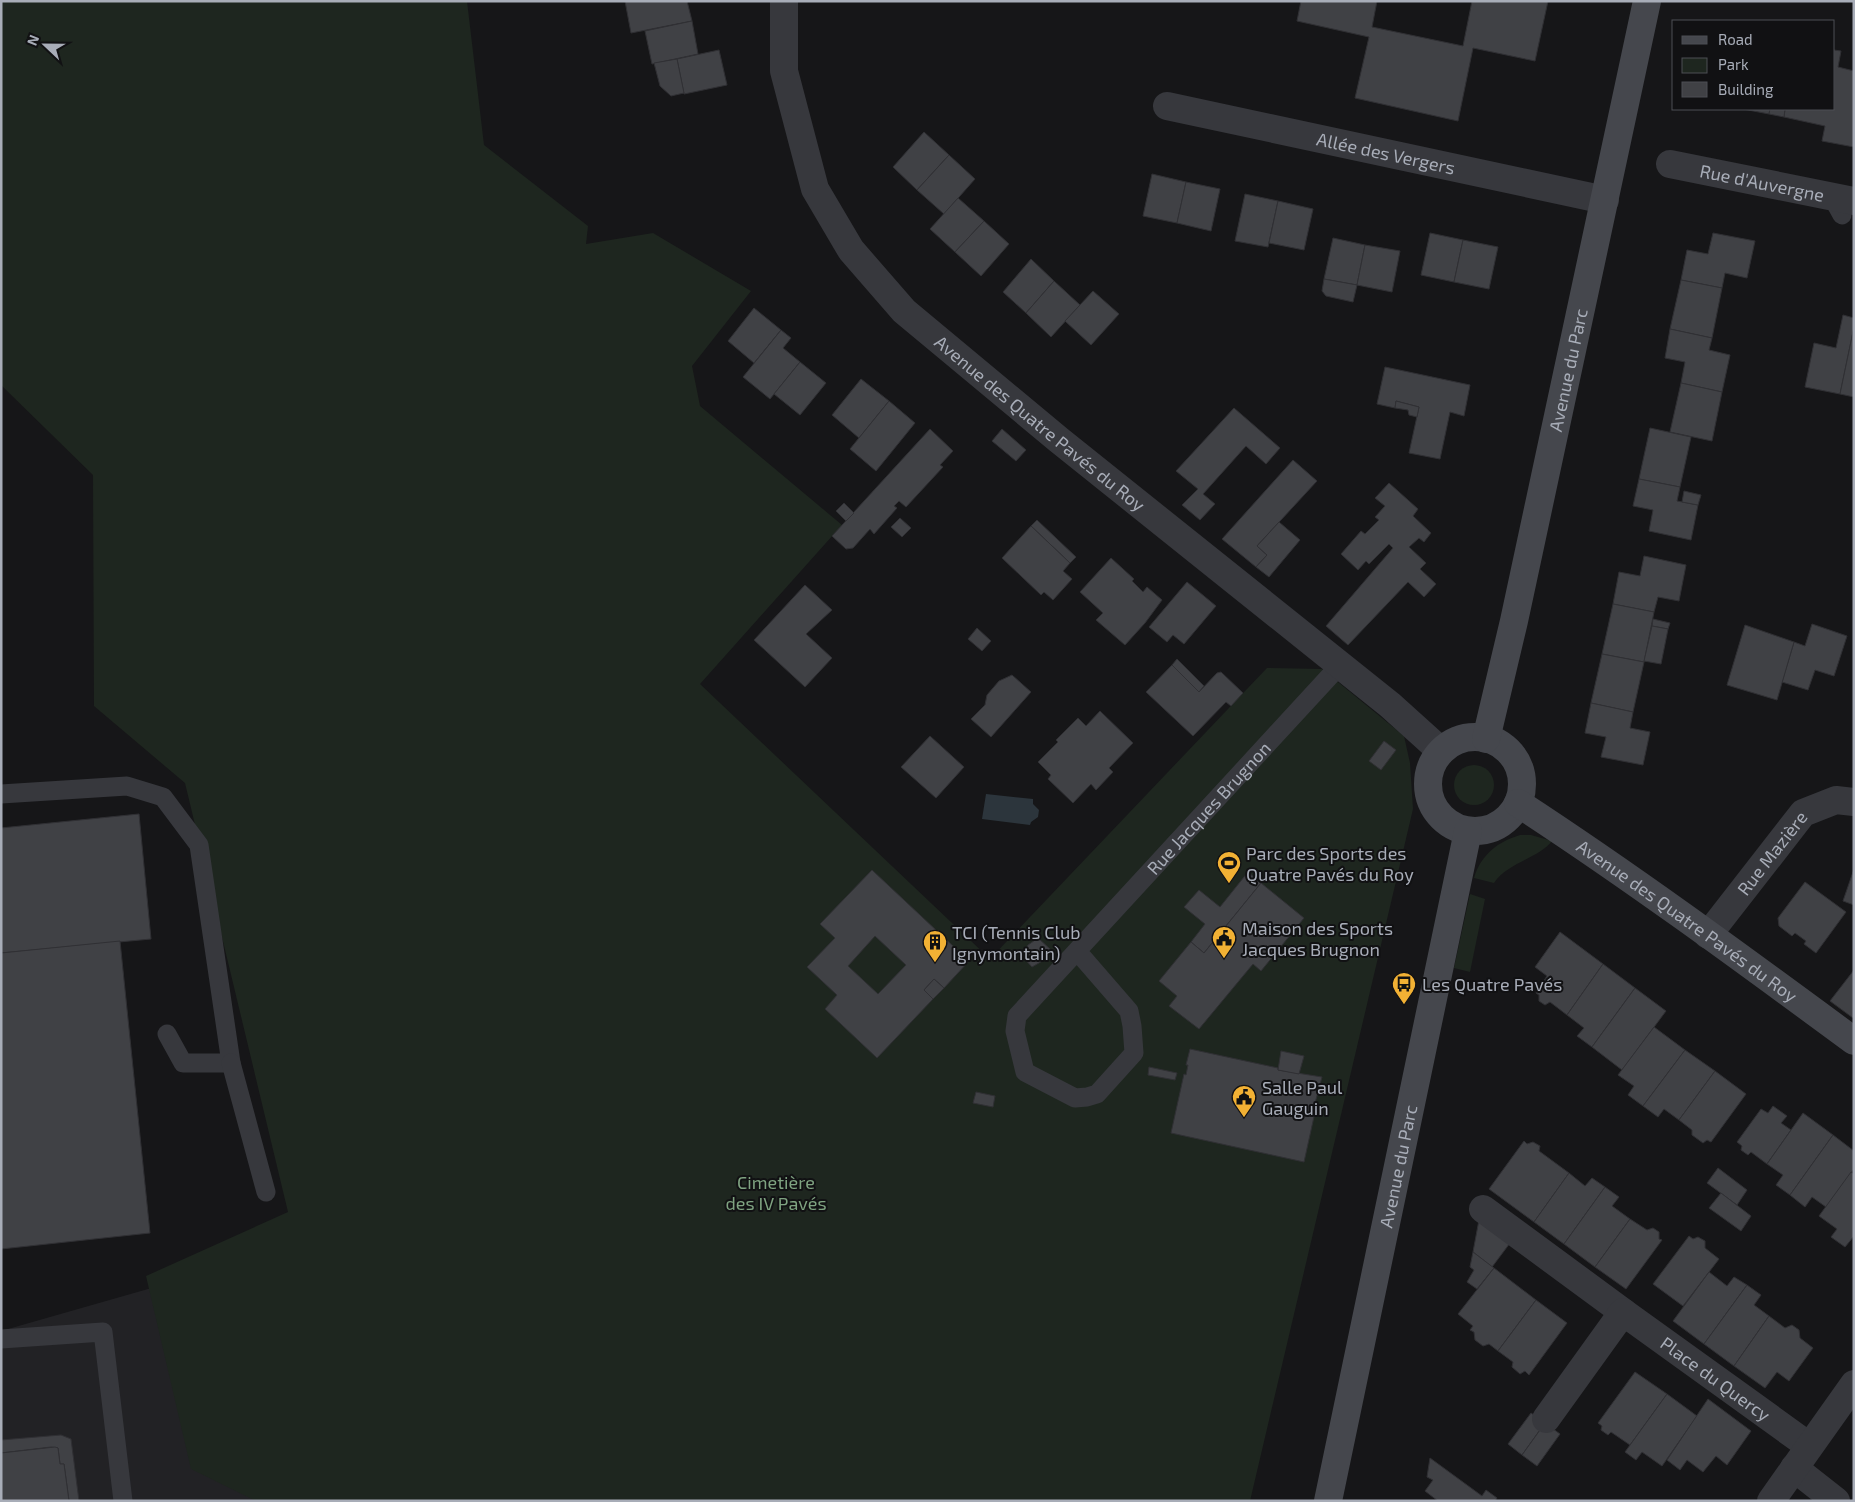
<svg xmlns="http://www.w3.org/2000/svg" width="1855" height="1502" viewBox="0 0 1855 1502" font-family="'Exo 2',sans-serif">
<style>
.built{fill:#222225}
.green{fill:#1e261f}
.water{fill:#2c353c}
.building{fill:#404145;stroke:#303034;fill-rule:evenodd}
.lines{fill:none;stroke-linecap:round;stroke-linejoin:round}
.lane{stroke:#37383d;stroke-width:19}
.street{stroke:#37383d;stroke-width:28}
.secondary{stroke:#45474d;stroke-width:28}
.labels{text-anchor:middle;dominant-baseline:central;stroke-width:4;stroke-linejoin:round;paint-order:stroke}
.street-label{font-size:18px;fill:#a8adb8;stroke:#111113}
.poi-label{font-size:18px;fill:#a8adb8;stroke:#111113;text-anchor:start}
.park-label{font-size:18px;fill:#7fa381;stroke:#111113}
</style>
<rect width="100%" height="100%" fill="#161618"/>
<polygon class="built" points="330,1237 388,1501 1,1501 1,1331"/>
<g class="green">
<polygon points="1,1 467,1 484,145 588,226 586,244 653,233 751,291 692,366 700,406 842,525 700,684 990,959 1267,668 1322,669 1404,736 1410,763 1413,809 1250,1501 256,1501 191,1469 146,1276 288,1212 185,783 94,706 93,475 1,385"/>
<circle cx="1474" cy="785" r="20"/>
<path d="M1520,835H1531L1552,841C1539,858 1507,863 1494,883L1474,878C1481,855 1497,842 1520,835Z"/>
<polygon points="1470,894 1485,899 1470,972 1454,968"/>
</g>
<polygon class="water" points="986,794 1033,799 1033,804 1039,810 1038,817 1031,822 1030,825 982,819"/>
<g class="building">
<polygon points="625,1 687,1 692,21 631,33"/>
<polygon points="1301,1 1377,1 1372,27 1463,46 1472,1 1548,1 1535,61 1473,48 1458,121 1355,98 1369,37 1297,21"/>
<polygon points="692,21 698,54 652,64 645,31"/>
<polygon points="719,50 727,85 684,94 677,59"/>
<polygon points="1834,50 1841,51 1838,67 1854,71 1854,147 1822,141 1825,126 1784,117 1785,109 1834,109"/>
<polygon points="677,59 684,93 671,96 660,86 654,63"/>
<polygon points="1743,109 1770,109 1769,114"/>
<polygon points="1770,109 1785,109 1784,117 1769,114"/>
<polygon points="924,132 949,155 917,190 893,167"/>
<polygon points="949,155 975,179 944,214 917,190"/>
<polygon points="1152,174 1186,182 1177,223 1143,216"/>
<polygon points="1186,182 1220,189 1211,231 1177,223"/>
<polygon points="1245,194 1278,201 1268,247 1235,241"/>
<polygon points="958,198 984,221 955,252 930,229"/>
<polygon points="1278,201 1313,209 1304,250 1269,243"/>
<polygon points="984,221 1009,244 981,276 955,252"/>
<polygon points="1430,233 1463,240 1454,282 1421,275"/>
<polygon points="1713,233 1755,241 1747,278 1725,273 1722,288 1681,280 1687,250 1708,254"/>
<polygon points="1333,238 1365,245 1357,285 1324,279"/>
<polygon points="1463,240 1498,247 1489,289 1454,282"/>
<polygon points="1365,245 1400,251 1392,292 1357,285"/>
<polygon points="1031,259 1054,281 1026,313 1003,292"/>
<polygon points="1324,279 1357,285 1353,302 1326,296 1322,291"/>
<polygon points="1681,280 1722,288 1712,338 1670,329"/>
<polygon points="1054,281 1080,305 1051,337 1026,313"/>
<polygon points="1093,291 1119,314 1091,345 1065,321"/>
<polygon points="754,308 781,330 754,363 728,341"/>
<polygon points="1843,315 1854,318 1854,327 1840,394 1805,387 1814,343 1836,348"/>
<polygon points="1854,327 1854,397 1840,394"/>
<polygon points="1670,329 1712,338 1709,350 1730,355 1722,392 1681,383 1685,362 1665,358"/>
<polygon points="781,330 791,338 783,348 800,362 770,399 743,377"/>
<polygon points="800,362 826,383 800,415 774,394"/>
<polygon points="1385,367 1470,385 1464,416 1450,412 1440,459 1409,453 1419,407 1396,401 1395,408 1377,404"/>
<polygon points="861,379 889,401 859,438 832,415"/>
<polygon points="1681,383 1722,392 1712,441 1670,432"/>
<polygon points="889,401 915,423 876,471 850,449"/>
<polygon points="1396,401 1419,407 1417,417 1409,415 1408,410 1395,408"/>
<polygon points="1234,408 1280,448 1266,464 1246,446 1203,494 1215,504 1200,520 1182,505 1198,489 1176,471"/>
<polygon points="1650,428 1691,437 1680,487 1639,479"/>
<polygon points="930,429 953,451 940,465 943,467 906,507 899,501 894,506 897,508 874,534 870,529 853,548 846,549 832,536"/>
<polygon points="1002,429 1026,450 1016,461 992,441"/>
<polygon points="1293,460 1317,481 1257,546 1267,555 1256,567 1222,539"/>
<polygon points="1639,479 1680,487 1677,501 1698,505 1691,540 1649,531 1653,510 1633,506"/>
<polygon points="1389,483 1418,509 1413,516 1431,533 1424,542 1419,538 1409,547 1426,563 1420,569 1436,584 1424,597 1408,582 1348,645 1326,626 1393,548 1389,544 1369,564 1366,561 1358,570 1341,554 1361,531 1365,534 1379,520 1375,517 1385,506 1375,498"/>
<polygon points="1684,491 1701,495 1698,505 1682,502"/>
<polygon points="844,503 854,513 846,521 836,511"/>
<polygon points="900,518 911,528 902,537 891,527"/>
<polygon points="1037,520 1076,557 1070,563 1031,526"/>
<polygon points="1279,522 1300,540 1269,577 1256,567 1267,555 1257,546"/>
<polygon points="1031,526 1070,563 1063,571 1072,579 1053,600 1044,592 1041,595 1002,558"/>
<polygon points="1644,556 1686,565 1679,601 1658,597 1654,612 1613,604 1619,572 1640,576"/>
<polygon points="1111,558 1134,579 1132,581 1143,592 1147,587 1162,600 1145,623 1125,645 1096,620 1103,613 1080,592"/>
<polygon points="1187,582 1216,606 1184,644 1173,635 1167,642 1149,627"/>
<polygon points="805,585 832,610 806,634 832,658 805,687 754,640"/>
<polygon points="1613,604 1654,612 1644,662 1602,654"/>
<polygon points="1653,619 1670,623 1668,629 1652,626"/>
<polygon points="1812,624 1847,636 1834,676 1815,670 1808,690 1782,682 1794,642 1805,646"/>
<polygon points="1745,625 1794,642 1777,700 1727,685"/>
<polygon points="1652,626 1668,629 1661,664 1644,661"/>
<polygon points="977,628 991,641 982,651 968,639"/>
<polygon points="1602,654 1644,662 1633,712 1591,703"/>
<polygon points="1177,659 1204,686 1199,692 1172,665"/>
<polygon points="1172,665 1199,692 1217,673 1221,672 1243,693 1231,706 1226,702 1193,736 1146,692"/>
<polygon points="1012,675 1031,692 991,737 971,719 985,705 987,695 999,681"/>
<polygon points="1591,703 1633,712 1630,728 1650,732 1643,765 1601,757 1606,737 1585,733"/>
<polygon points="1100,711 1133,743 1109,768 1113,772 1096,790 1091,784 1073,803 1048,779 1051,775 1038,762 1058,742 1056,740 1078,718 1086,726"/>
<polygon points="930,736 964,767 936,798 901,767"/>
<polygon points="1384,741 1396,750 1381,770 1369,761"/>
<polygon points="139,814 151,939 1,953 1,828"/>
<polygon points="1854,869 1854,905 1843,901"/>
<path d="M872,870L969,961L944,988L934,979L924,990L933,999L877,1058L825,1009L837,995L807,967L835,938L820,924ZM875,936L906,965L878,994L848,966Z"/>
<polygon points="1248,872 1261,883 1204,953 1191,942 1205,924 1184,907 1199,890 1220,907"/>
<polygon points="1805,882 1846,912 1816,953 1804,944 1806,941 1795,933 1792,936 1779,926 1778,918"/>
<polygon points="1261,883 1304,918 1261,971 1253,964 1199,1029 1169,1006 1177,996 1159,981 1191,942 1204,953"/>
<polygon points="1560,932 1603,964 1567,1015 1550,1002 1545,1005 1539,1001 1539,995 1536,993 1547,976 1535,967"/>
<polygon points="1038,938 1050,949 1044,960 1032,967 1022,956 1028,945"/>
<polygon points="120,941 150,1233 1,1249 1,953"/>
<polygon points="1603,964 1635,988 1592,1047 1577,1036 1584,1028 1567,1015"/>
<polygon points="1854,970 1854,1017 1853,1018 1830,1001"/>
<polygon points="934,979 944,988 933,999 924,990"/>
<polygon points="1635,988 1666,1011 1622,1070 1592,1047"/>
<polygon points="1654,1027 1685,1050 1643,1106 1628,1095 1634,1086 1618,1075"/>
<polygon points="1190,1049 1278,1068 1278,1070 1322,1077 1315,1103 1317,1103 1304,1162 1171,1133 1184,1074 1186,1075 1188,1065 1186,1065"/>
<polygon points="1685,1050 1715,1071 1679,1120 1664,1109 1658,1117 1643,1106"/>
<polygon points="1281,1051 1304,1056 1299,1074 1278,1070"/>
<polygon points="1149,1067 1177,1073 1175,1080 1148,1075"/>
<polygon points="1715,1071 1746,1094 1711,1142 1707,1140 1703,1143 1692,1135 1692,1130 1679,1120"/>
<polygon points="976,1092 995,1096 993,1107 973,1103"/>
<polygon points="1773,1106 1787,1116 1781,1123 1791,1130 1767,1164 1751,1152 1748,1155 1741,1150 1742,1146 1737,1142 1761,1109 1768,1113"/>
<polygon points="1803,1113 1833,1135 1790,1195 1776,1185 1783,1175 1767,1164"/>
<polygon points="1833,1135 1854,1151 1854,1169 1826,1207 1812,1197 1805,1207 1790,1195"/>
<polygon points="1524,1141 1527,1144 1533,1142 1540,1146 1539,1151 1569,1173 1534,1222 1489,1189"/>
<polygon points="1718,1168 1747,1190 1737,1205 1707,1183"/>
<polygon points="1851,1172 1854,1174 1854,1236 1845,1247 1831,1237 1837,1229 1819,1216"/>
<polygon points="1569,1173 1585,1186 1592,1178 1605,1187 1564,1244 1534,1222"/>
<polygon points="1605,1187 1619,1197 1612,1206 1630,1219 1595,1267 1564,1244"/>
<polygon points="1721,1193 1751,1216 1741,1231 1709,1208"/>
<polygon points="1630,1219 1647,1230 1653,1228 1659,1232 1659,1239 1662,1240 1626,1289 1595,1267"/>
<polygon points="1479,1220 1510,1243 1492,1267 1473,1252"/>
<polygon points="1689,1236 1693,1239 1698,1237 1705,1241 1705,1248 1719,1259 1683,1306 1653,1284"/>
<polygon points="1473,1252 1494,1268 1477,1289 1467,1282 1474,1270 1470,1267"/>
<polygon points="1494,1268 1536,1300 1498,1351 1489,1344 1483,1346 1475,1340 1474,1332 1470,1330 1473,1326 1458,1314"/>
<polygon points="1709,1272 1727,1286 1734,1277 1747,1285 1704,1344 1673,1321"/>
<polygon points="1747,1285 1761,1295 1754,1305 1769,1316 1734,1366 1704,1344"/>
<polygon points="1536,1300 1567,1323 1529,1375 1525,1371 1520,1374 1512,1367 1513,1362 1498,1351"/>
<polygon points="1769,1316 1785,1328 1792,1325 1799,1330 1800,1338 1813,1348 1789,1381 1777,1372 1765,1388 1734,1366"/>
<polygon points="1635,1372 1667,1394 1630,1445 1611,1432 1608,1435 1601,1430 1602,1426 1598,1423"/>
<polygon points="1667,1394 1697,1416 1662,1466 1642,1452 1636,1460 1625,1452"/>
<polygon points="1708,1399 1751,1431 1727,1465 1716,1456 1703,1472 1687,1460 1680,1470 1667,1460"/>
<polygon points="1531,1413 1545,1423 1522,1455 1508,1444"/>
<polygon points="1545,1423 1560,1434 1537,1466 1522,1455"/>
<polygon points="61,1435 71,1439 79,1501 69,1501 64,1464 60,1464 58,1448 51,1447 1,1453 1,1440"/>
<polygon points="55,1447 58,1448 60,1464 64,1464 69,1501 1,1501 1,1453"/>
<polygon points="1430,1458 1482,1496 1486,1490 1497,1498 1495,1501 1438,1501 1425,1491 1433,1480 1427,1477"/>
</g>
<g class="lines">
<g class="lane">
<polyline points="1831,195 1842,215"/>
<polyline points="1,794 127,786 163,797 199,845 231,1063 183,1063 167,1034"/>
<path id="s1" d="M1077,951L1129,1011L1132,1026L1134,1053L1097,1094L1087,1097L1075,1098L1025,1072L1015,1031L1017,1016L1340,665"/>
<polyline points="231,1063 266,1192"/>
<polyline points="1,1339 103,1332 123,1501"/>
</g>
<g class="street">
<path id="s2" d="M784,1V71L815,189L851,250L904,311L1059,440L1390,705L1441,751"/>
<path id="s3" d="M1167,106L1605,200"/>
<path id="s4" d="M1670,164L1854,201"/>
<path id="s5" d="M1708,935L1803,813L1836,800L1854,802"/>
<polyline points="1483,1209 1623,1312"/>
<path id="s6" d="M1546,1419L1623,1312L1809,1446"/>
<polyline points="1794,1468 1836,1501"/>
<polyline points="1771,1501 1854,1384"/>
</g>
<g class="secondary">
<circle cx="1475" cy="784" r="47"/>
<path id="s7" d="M1486,739L1514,621L1647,1"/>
<path id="s8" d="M1518,803C1633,878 1744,960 1854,1041"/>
<path id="s9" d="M1328,1501L1468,831"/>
</g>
</g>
<defs>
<g id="stadium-pin" transform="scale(1.25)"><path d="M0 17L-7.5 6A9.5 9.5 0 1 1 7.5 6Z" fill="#f2b134" stroke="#111113"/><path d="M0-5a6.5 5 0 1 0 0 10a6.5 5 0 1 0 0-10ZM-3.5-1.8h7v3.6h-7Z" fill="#111"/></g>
<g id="civic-pin" transform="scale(1.25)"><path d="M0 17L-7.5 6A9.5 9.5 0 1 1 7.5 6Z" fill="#f2b134" stroke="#111113"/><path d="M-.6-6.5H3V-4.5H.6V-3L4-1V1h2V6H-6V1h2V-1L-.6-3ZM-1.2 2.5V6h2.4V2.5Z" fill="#111"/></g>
<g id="building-pin" transform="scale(1.25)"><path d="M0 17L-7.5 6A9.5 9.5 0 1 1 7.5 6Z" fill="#f2b134" stroke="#111113"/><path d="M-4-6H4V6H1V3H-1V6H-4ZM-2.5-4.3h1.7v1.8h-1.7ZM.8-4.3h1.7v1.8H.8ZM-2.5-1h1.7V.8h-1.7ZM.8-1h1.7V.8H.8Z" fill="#111"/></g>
<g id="bus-pin" transform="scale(1.25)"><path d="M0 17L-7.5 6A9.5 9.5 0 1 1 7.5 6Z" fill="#f2b134" stroke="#111113"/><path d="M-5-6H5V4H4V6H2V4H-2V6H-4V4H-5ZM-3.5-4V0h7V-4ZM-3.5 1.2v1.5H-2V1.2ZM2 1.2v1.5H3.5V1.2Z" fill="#111"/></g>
</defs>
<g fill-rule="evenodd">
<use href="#stadium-pin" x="1229" y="863"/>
<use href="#civic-pin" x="1224" y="938"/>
<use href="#building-pin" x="935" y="942"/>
<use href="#bus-pin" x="1404" y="984"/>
<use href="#civic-pin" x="1244" y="1097"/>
</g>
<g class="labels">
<g class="street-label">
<text stroke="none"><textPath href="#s3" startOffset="224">Allée des Vergers</textPath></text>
<text stroke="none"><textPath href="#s4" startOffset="94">Rue d'Auvergne</textPath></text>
<text stroke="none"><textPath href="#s7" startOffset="378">Avenue du Parc</textPath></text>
<text stroke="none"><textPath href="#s2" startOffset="520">Avenue des Quatre Pavés du Roy</textPath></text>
<text stroke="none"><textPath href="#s1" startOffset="596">Rue Jacques Brugnon</textPath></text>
<text stroke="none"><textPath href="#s5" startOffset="104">Rue Mazière</textPath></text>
<text stroke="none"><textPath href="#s8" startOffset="206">Avenue des Quatre Pavés du Roy</textPath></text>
<text stroke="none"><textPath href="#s9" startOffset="342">Avenue du Parc</textPath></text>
<text stroke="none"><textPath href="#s6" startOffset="246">Place du Quercy</textPath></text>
</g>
<g class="poi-label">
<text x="1246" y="853">Parc des Sports des<tspan x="1246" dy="21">Quatre Pavés du Roy</tspan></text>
<text x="1242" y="928">Maison des Sports<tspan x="1242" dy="21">Jacques Brugnon</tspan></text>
<text x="952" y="932">TCI (Tennis Club<tspan x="952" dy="21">Ignymontain)</tspan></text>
<text x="1422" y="984">Les Quatre Pavés</text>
<text x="1262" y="1087">Salle Paul<tspan x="1262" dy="21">Gauguin</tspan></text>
</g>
<g class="park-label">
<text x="776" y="1182">Cimetière<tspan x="776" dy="21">des IV Pavés</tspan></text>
</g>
</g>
<rect width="1855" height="1502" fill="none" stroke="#a8adb8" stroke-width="5"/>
<rect x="1672" y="20" width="162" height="90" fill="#111113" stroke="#4d4f55"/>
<rect x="1682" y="36" width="25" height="8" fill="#45474d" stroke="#4d4f55"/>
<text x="1718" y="45" font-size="15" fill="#a8adb8">Road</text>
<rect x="1682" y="58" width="25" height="15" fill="#1e261f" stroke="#4d4f55"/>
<text x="1718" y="70" font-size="15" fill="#a8adb8">Park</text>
<rect x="1682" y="82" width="25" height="15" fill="#404145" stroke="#4d4f55"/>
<text x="1718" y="95" font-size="15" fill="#a8adb8">Building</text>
<g transform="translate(45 45) rotate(292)" stroke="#111113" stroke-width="4" paint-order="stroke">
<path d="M0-4L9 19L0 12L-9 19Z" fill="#a8adb8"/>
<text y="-8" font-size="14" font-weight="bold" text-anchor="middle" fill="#a8adb8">N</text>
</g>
</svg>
